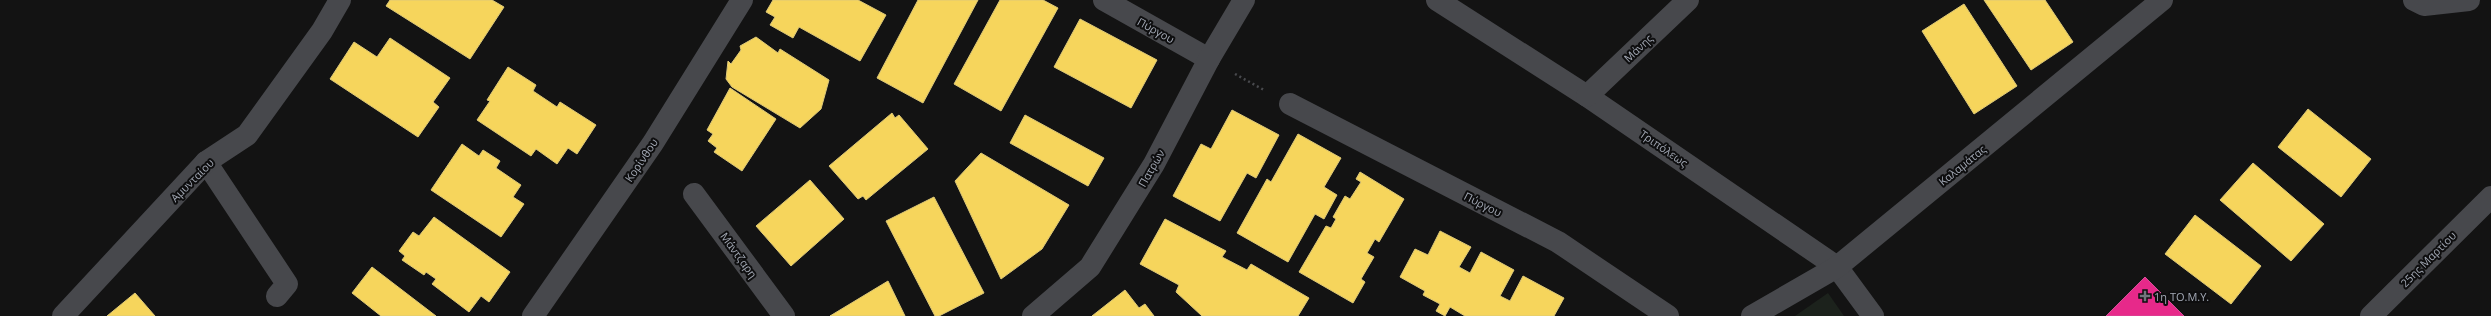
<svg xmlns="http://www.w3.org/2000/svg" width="2491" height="316" viewBox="0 0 2491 316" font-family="'Open Sans',sans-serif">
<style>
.green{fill:#1c221c}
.homes{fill:#f6d55c;stroke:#ddc877}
.health{fill:#e7298a;stroke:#d34f97}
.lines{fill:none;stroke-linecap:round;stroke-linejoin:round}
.path{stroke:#494a4e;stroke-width:2.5;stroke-dasharray:2 3;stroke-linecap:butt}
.minor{stroke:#47484c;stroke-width:22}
.tertiary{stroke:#47484c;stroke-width:22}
.poi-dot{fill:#71747c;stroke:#0e0e0f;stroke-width:1.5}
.labels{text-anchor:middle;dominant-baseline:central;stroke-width:4;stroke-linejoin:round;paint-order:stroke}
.street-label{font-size:11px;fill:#a3a9b5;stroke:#0e0e0f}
.poi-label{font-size:11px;fill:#a3a9b5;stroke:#0e0e0f;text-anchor:start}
</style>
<rect width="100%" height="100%" fill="#131313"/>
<polygon class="green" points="1828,293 1844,316 1795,316"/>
<g class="homes">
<polygon points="390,0 492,0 504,7 470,59 386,6"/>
<polygon points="773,0 858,0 886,15 860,61 799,27 793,38 770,25 775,17 766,12"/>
<polygon points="918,0 978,0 923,103 877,78"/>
<polygon points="1000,0 1043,0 1058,8 1001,111 954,84"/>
<polygon points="1984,0 2045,0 2073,42 2031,70"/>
<polygon points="1964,4 2017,86 1974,114 1922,31"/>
<polygon points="1080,19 1157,60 1131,108 1054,67"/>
<polygon points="756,37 778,53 780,49 829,80 821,109 800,128 732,87 726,79 728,61 731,64 741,50 740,46"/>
<polygon points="390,38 450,78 433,102 439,107 418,137 330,79 354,42 377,57"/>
<polygon points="508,67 536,85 533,91 557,107 560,102 596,125 577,154 568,148 557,164 536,149 531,156 477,120 490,101 487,100"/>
<polygon points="730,88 776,119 742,171 714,152 717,148 708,141 713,134 707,130"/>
<polygon points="2308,109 2371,159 2341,197 2278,147"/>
<polygon points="1232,110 1279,135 1256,178 1247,173 1220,221 1173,196 1201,144 1211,149"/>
<polygon points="892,113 895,118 899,115 928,149 866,200 863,196 858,199 829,166"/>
<polygon points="1025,115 1104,158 1088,186 1010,143"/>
<polygon points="1298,134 1341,158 1324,187 1337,195 1324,219 1315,214 1288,262 1237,233 1267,179 1271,182"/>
<polygon points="462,144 479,156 483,150 500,161 496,168 521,185 513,197 524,204 501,237 431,190"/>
<polygon points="981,153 1069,205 1042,249 1001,279 955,181"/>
<polygon points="2253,163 2324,224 2291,261 2220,200"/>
<polygon points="1360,172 1404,199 1379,242 1375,239 1367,253 1374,257 1361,279 1365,282 1353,303 1299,272 1326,226 1331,228 1336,219 1333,217 1345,196 1350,199 1361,182 1356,179"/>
<polygon points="810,180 844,219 791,266 756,226"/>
<polygon points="934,197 984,293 939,316 935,316 886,221"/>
<polygon points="2195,215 2261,266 2231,304 2165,254"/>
<polygon points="434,217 510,272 489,302 481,296 469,312 432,284 436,279 426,272 424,275 402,260 405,256 399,251 413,232 419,236"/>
<polygon points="1165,219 1226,251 1222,257 1247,270 1251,264 1309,298 1298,316 1202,316 1176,292 1179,285 1140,264"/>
<polygon points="1440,231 1471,247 1459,267 1470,273 1481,252 1514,270 1500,296 1510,301 1523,276 1564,298 1554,316 1465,316 1450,307 1445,316 1436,311 1440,304 1423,295 1425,291 1400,277 1415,249 1428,255"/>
<polygon points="372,267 436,316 381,316 352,293"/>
<polygon points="888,281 905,316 830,316"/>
<polygon points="1125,290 1139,308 1145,304 1154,316 1092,316"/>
<polygon points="135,293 155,316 107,316"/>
</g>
<polygon class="health" points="2145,277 2184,316 2106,316"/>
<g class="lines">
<polyline class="path" points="1235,74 1264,90"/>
<g class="minor">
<polyline points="1104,0 1209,59"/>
<polyline points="1437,0 1587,96 1837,267 1873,316"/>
<polyline points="2414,0 2424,5 2469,0"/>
<polyline points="1587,96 1688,0"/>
<polyline points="1290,104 1558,242 1668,316"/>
<polyline points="206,162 287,284 277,296"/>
<polyline points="694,194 784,316"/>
<polyline points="63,316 206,162 247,135 322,31 340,0"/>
<polyline points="533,316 653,143 742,0"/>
<polyline points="1033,316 1090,267 1154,164 1209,59 1244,0"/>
<polyline points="1752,316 1837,267 2162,0"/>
</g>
<polyline class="tertiary" points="2371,316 2491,197"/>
</g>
<path class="poi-dot" d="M2143 290h4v4h4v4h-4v4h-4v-4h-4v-4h4z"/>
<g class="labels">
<g class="street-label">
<text transform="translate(1156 30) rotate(29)">Πύργου</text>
<text transform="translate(1638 48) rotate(-43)">Μάνης</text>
<text transform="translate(1664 148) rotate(35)">Τριπόλεως</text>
<text transform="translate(641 160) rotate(-56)">Κορίνθου</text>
<text transform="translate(1962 165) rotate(-39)">Καλαμάτας</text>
<text transform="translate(1151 168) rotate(-60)">Πατρών</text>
<text transform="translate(192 180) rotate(-45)">Αμυνταίου</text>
<text transform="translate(1483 204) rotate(27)">Πύργου</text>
<text transform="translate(739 255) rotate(54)">Μάντζαρη</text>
<text transform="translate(2428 259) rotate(-45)">25ης Μαρτίου</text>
</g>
<g class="poi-label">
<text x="2154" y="296">1η ΤΟ.Μ.Υ.</text>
</g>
</g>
</svg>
